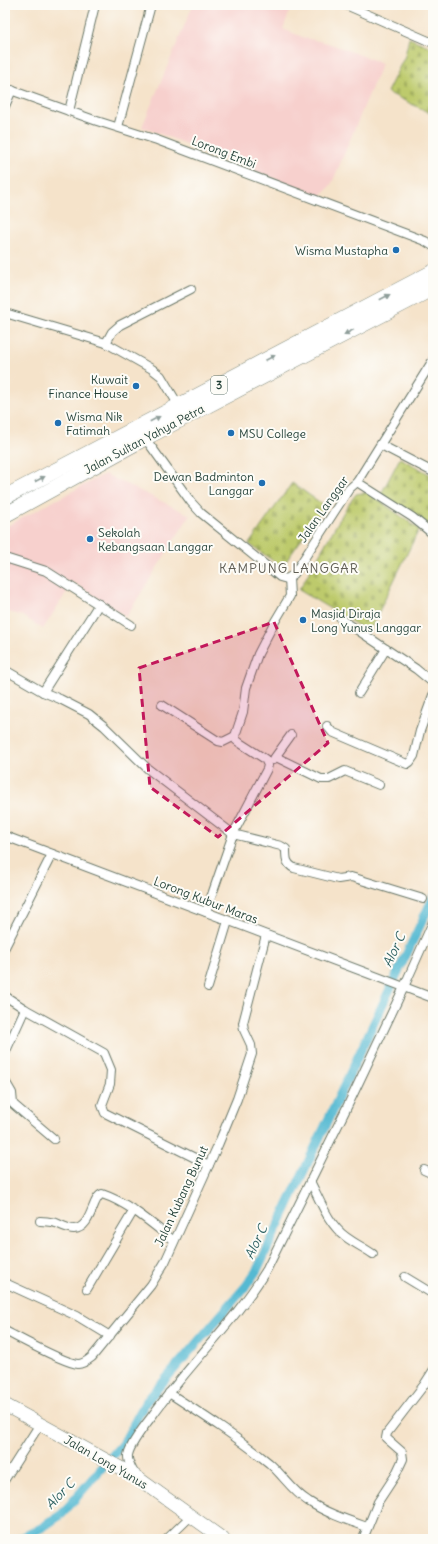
<svg xmlns="http://www.w3.org/2000/svg" width="438" height="1544" viewBox="0 0 438 1544" font-family="Delius,sans-serif">
<style>
.built{fill:#f7d0cd}
.cemetery{fill:url(#cemetery-stones);stroke:#6e8450}
.lines{fill:none;stroke-linecap:round;stroke-linejoin:round}
.canal{stroke:#54b9d2;stroke-width:9}
.street-casing{stroke:#6a7768;stroke-width:10}
.primary-casing{stroke:#6a7768;stroke-width:14}
.highway-casing{stroke:#6a7768;stroke-width:16}
.street{stroke:#fff;stroke-width:8}
.primary{stroke:#fff;stroke-width:13}
.highway{stroke:#fff;stroke-width:15}
.oneway{fill:#8f9e9a}
.marked{fill:#c2185b;fill-opacity:0.2;stroke:#c2185b;stroke-width:3;stroke-dasharray:8 5;stroke-linejoin:round}
.poi-dot{fill:#1f6fb2;stroke:#fdfcf7;stroke-width:1.5}
.labels{text-anchor:middle;dominant-baseline:central;stroke-width:4;stroke-linejoin:round;paint-order:stroke}
.shield{fill:#fdfcf7;stroke:#62766e;stroke-width:1}
.shield-label{font-size:11px;font-weight:bold;fill:#1f3d34}
.street-label{font-size:12px;fill:#1f3d34;stroke:#fdfcf7}
.poi-label{font-size:12px;fill:#1f3d34;stroke:#fdfcf7;text-anchor:start}
.neighbourhood-label{font-size:13px;letter-spacing:1px;fill:#605e55;stroke:#fdfcf7}
.water-label{font-size:13px;font-style:italic;fill:#2f6263;stroke:#fdfcf7}
</style>
<defs>
<pattern id="cemetery-stones" width="16" height="16" patternUnits="userSpaceOnUse"><rect width="16" height="16" fill="#bdca6c"/><path d="M2 7V4a2 2 0 0 1 4 0v3zM10 15v-3a2 2 0 0 1 4 0v3z" fill="#a2ae5e"/></pattern>
</defs>
<rect width="100%" height="100%" fill="#fdfcf7"/>
<filter id="ink" filterUnits="userSpaceOnUse"><feTurbulence type="fractalNoise" baseFrequency=".025" numOctaves="2"/><feDisplacementMap in="SourceGraphic" scale="8" xChannelSelector="R" yChannelSelector="G"/><feConvolveMatrix kernelMatrix="1 2 1 2 8 2 1 2 1" color-interpolation-filters="sRGB"/></filter>
<filter id="wash" filterUnits="userSpaceOnUse"><feTurbulence type="fractalNoise" baseFrequency=".012" numOctaves="4" result="noise"/><feDisplacementMap in="SourceGraphic" scale="16" xChannelSelector="R" yChannelSelector="G"/><feGaussianBlur stdDeviation="0.9" result="paint"/><feColorMatrix in="noise" values="0 0 0 0 0 0 0 0 0 0 0 0 0 0 0 0 0 1.4 0 .05"/><feComposite in="paint" operator="in"/></filter>
<g filter="url(#wash)">
<rect width="100%" height="100%" fill="#f5e3ca"/>
<g class="built">
<polygon points="193,5 292,5 283,29 305,38 328,43 382,63 332,183 327,190 320,196 142,127"/>
<polygon points="105,474 190,515 126,617 73,582 43,629 23,616 5,611 5,527"/>
</g>
<g class="cemetery">
<polygon points="409,38 433,48 432,114 387,92 405,56"/>
<polygon points="400,458 433,476 433,523 431,526 381,494"/>
<polygon points="292,483 325,506 282,567 249,544"/>
<polygon points="367,492 419,529 369,632 299,590 346,508 356,494"/>
</g>
<g class="lines">
<polyline class="canal" points="19,1539 43,1527 62,1514 124,1442 145,1403 246,1286 257,1270 433,898"/>
</g>
</g>
<g filter="url(#ink)">
<g class="lines">
<g class="street-casing">
<g id="street">
<polyline points="346,5 433,43"/>
<polyline points="5,88 97,121 157,140 425,241 433,246"/>
<polyline points="5,106 12,90"/>
<polyline points="69,111 95,5"/>
<polyline points="118,127 151,5"/>
<polyline points="5,313 106,343 152,369 161,376 179,406"/>
<polyline points="106,343 112,332 120,325 191,289"/>
<polyline points="145,438 191,502 201,513 280,577 287,579 294,574 349,489 357,482 433,360"/>
<polyline points="381,445 433,472"/>
<polyline points="357,482 412,517 433,534"/>
<polyline points="5,558 46,571 131,625"/>
<polyline points="341,619 416,669 433,683"/>
<path d="M5,670L43,692L60,699L89,714L104,726L148,769L233,834L281,846L286,849C286,858 286,864 294,868L338,879L351,877L358,879L423,899"/>
<polyline points="43,692 99,604"/>
<polyline points="359,693 386,649"/>
<polyline points="162,705 218,741 223,742 235,736"/>
<polyline points="327,726 332,732 407,764 410,762 414,756 420,731 433,695"/>
<polyline points="276,757 321,779 329,779 345,771 379,785"/>
<polyline points="273,760 291,735"/>
<polyline points="5,836 433,998"/>
<polyline points="206,912 233,834 267,769 268,765 265,759 240,743 236,740 235,736 243,712 246,688 258,654 274,623 290,596 289,578"/>
<polyline points="5,947 52,854"/>
<polyline points="208,987 228,921"/>
<polyline points="5,996 25,1009 104,1053 111,1070 110,1084 102,1105 105,1113 209,1165"/>
<polyline points="5,1053 25,1009"/>
<polyline points="5,1081 12,1093 13,1104 54,1139"/>
<polyline points="424,1170 433,1174"/>
<path d="M310,1181C320,1200 328,1224 346,1237C354,1243 364,1248 373,1254"/>
<path d="M40,1221C45,1221 51,1222 56,1223C61,1225 68,1229 74,1229C92,1228 92,1197 102,1194C129,1203 151,1223 174,1241"/>
<polyline points="405,1277 433,1294"/>
<polyline points="5,1283 77,1316 110,1336"/>
<polyline points="87,1289 134,1210"/>
<path d="M5,1331C19,1338 66,1364 78,1364C84,1364 88,1360 92,1357L151,1285L165,1262L218,1145L237,1099L252,1054L251,1045L244,1030L243,1023L266,935"/>
<path d="M169,1393C203,1415 237,1437 269,1463C283,1475 292,1491 308,1501C326,1513 347,1520 367,1527"/>
<path d="M135,1475C132,1469 127,1461 128,1455C130,1444 145,1425 152,1416C188,1365 235,1322 267,1269L349,1103L404,987L433,922"/>
<polyline points="5,1479 40,1424"/>
<polyline points="167,1539 191,1516"/>
<polyline points="363,1539 378,1502 395,1476 403,1459 402,1452 386,1438 387,1433 424,1385 433,1371"/>
</g>
</g>
<g class="primary-casing">
<polyline id="primary" points="5,1405 135,1476 223,1539"/>
</g>
<g class="highway-casing">
<g id="highway">
<polyline points="5,497 433,272"/>
<polyline points="5,515 145,438 433,288"/>
</g>
</g>
<use href="#street" class="street"/>
<use href="#primary" class="primary"/>
<use href="#highway" class="highway"/>
</g>
<defs><path id="oneway-solid" d="M-6-.8H1V-3.2L6.5 0L1 3.2V.8H-6Z"/></defs>
<g class="oneway">
<use href="#oneway-solid" transform="translate(385 297) rotate(-28)"/>
<use href="#oneway-solid" transform="translate(349 332) rotate(152)"/>
<use href="#oneway-solid" transform="translate(270 358) rotate(-28)"/>
<use href="#oneway-solid" transform="translate(155 419) rotate(-28)"/>
<use href="#oneway-solid" transform="translate(40 479) rotate(-28)"/>
</g>
</g>
<path class="marked" d="M274,622L328,743L218,837L150,787L139,668Z"/>
<g class="poi-dot">
<circle cx="396" cy="250" r="4"/>
<circle cx="136" cy="386" r="4"/>
<circle cx="58" cy="423" r="4"/>
<circle cx="231" cy="433" r="4"/>
<circle cx="262" cy="483" r="4"/>
<circle cx="90" cy="539" r="4"/>
<circle cx="303" cy="620" r="4"/>
</g>
<g class="labels">
<rect class="shield" x="211" y="376" width="16" height="18" rx="3"/>
<g class="shield-label">
<text x="219" y="385">3</text>
</g>
<g class="street-label">
<text transform="translate(224 152) rotate(21)">Lorong Embi</text>
<text transform="translate(144 439) rotate(-28)">Jalan Sultan Yahya Petra</text>
<text transform="translate(323 509) rotate(-55)">Jalan Langgar</text>
<text transform="translate(206 900) rotate(21)">Lorong Kubur Maras</text>
<text transform="translate(181 1196) rotate(-65)">Jalan Kubang Bunut</text>
<text transform="translate(106 1462) rotate(30)">Jalan Long Yunus</text>
</g>
<g class="poi-label">
<text x="388" y="250" text-anchor="end">Wisma Mustapha</text>
<text x="128" y="379" text-anchor="end">Kuwait<tspan x="128" dy="14">Finance House</tspan></text>
<text x="66" y="416">Wisma Nik<tspan x="66" dy="14">Fatimah</tspan></text>
<text x="239" y="433">MSU College</text>
<text x="254" y="476" text-anchor="end">Dewan Badminton<tspan x="254" dy="14">Langgar</tspan></text>
<text x="98" y="532">Sekolah<tspan x="98" dy="14">Kebangsaan Langgar</tspan></text>
<text x="311" y="613">Masjid Diraja<tspan x="311" dy="14">Long Yunus Langgar</tspan></text>
</g>
<g class="neighbourhood-label">
<text x="289" y="568">KAMPUNG LANGGAR</text>
</g>
<g class="water-label">
<text transform="translate(394 950) rotate(-65)">Alor C</text>
<text transform="translate(256 1242) rotate(-65)">Alor C</text>
<text transform="translate(60 1494) rotate(-46)">Alor C</text>
</g>
</g>
<rect width="438" height="1544" fill="none" stroke="#fdfcf7" stroke-width="20"/>
</svg>
